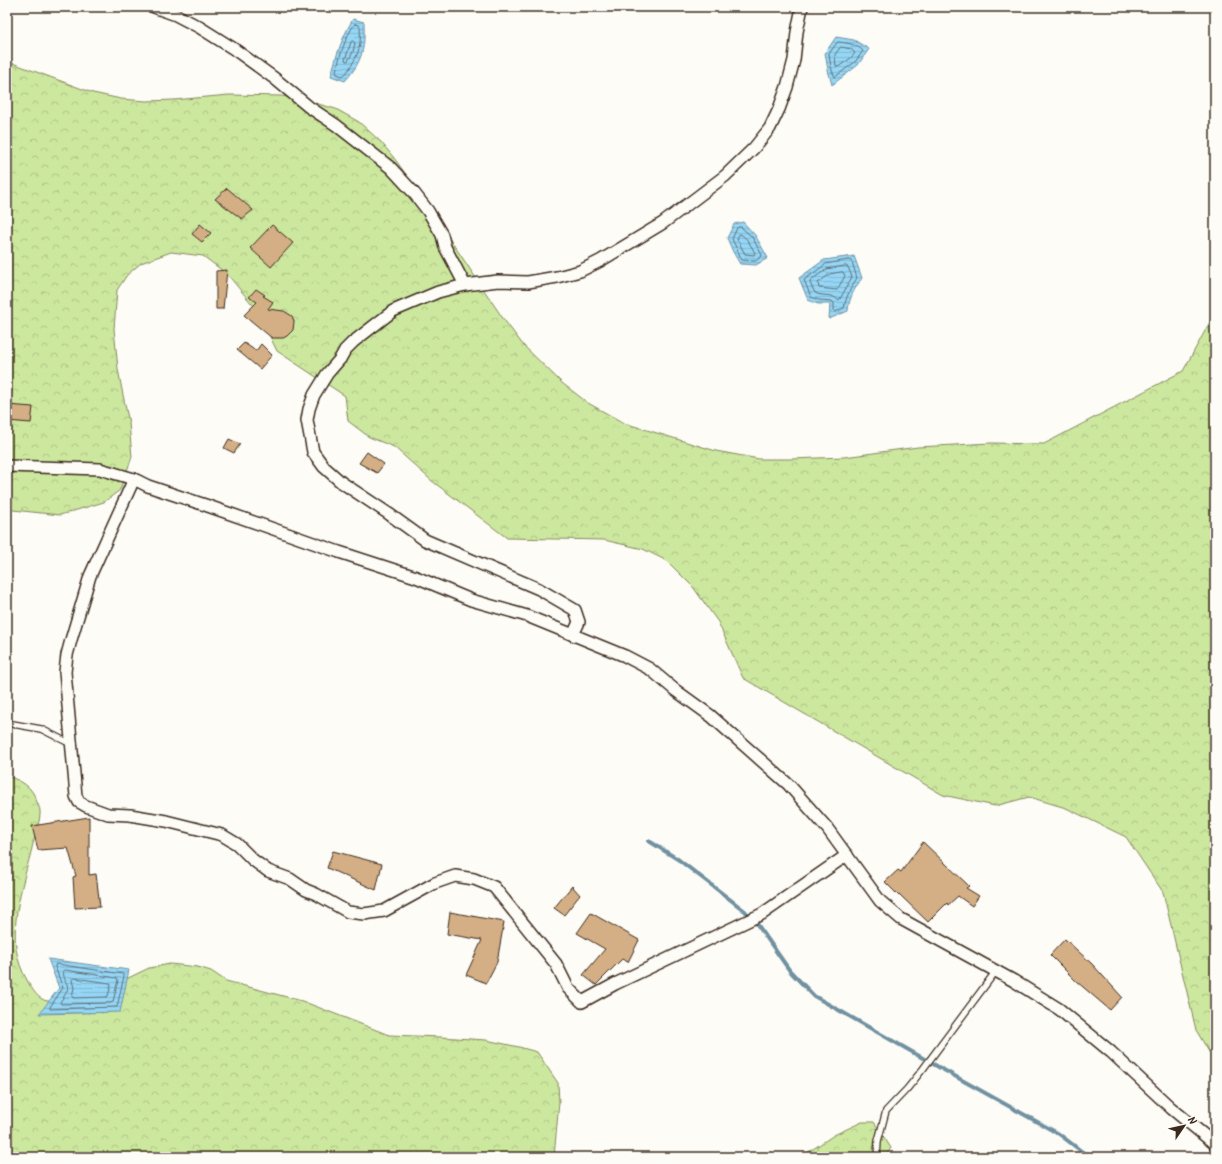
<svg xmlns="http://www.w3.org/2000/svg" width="1222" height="1164" viewBox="0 0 1222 1164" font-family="Kalam,sans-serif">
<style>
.forest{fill:url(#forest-crowns);stroke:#84885e}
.water{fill:url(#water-rules);stroke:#7191a0}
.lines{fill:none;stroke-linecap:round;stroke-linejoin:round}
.shore{stroke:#5f6f74;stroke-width:1}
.stream{stroke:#7191a0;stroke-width:4}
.building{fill:#d4af85;stroke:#3b2a1e}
.lane-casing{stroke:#3b2a1e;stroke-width:8}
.street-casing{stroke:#3b2a1e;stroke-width:14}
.lane{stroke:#fdfcf7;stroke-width:5.5}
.street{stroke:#fdfcf7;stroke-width:11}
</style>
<defs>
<pattern id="forest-crowns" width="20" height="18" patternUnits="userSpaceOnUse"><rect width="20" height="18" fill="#cce79e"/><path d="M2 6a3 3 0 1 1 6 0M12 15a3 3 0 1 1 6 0" fill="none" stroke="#b0c688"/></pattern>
<pattern id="water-rules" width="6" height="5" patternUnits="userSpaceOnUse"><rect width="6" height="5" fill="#95d6f6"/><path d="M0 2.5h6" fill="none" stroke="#81b8d2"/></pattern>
</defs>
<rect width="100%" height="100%" fill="#fdfcf7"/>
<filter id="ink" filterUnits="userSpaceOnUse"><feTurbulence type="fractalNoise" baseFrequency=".025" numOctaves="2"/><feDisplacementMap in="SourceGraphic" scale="8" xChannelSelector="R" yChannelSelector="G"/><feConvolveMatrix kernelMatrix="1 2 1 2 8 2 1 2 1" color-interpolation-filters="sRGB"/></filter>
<g filter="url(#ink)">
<g class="forest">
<polygon points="7,61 93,93 121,99 146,101 174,100 229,95 282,96 311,102 336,109 359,122 381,142 394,158 413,184 502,317 523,345 562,383 588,403 624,423 716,451 759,459 791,459 844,457 918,447 991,443 1044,444 1183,371 1215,313 1215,1062 1196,1030 1163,892 1126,837 1066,808 1029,797 995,806 943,795 743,678 718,622 693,587 667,561 643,549 604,540 507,538 432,481 394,447 369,437 348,421 345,396 277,351 257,310 227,274 203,256 171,252 141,263 127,275 117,290 114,329 118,369 123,395 129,423 132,457 120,490 104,502 60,515 13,510 7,507"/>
<path d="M7,776C22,781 32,786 37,802C38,805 40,808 40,811C41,818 35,836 33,844C23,886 2,939 27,980C30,986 36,996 42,999C44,1001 50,1001 53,1002L124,980L149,968L170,964L198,967L211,971L226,981L302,1001L389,1035L441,1037L486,1040L519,1047L537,1052L558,1083L559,1102L554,1157H7Z"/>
<polygon points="862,1122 874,1122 891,1148 885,1157 801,1157 834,1135"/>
</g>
<g class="water">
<path d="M353,19L364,22C365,48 363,61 345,81L331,76C336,56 342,37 353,19Z"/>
<polygon points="836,37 854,40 869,49 858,65 832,85 828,70 825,53"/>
<polygon points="743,222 755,235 768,258 756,265 740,264 733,252 727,238 734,224"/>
<path d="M854,256L862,278C855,288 849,298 848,311L829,319L830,304H818L808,300L799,278L824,260Z"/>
<polygon points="48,959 129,970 120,1012 39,1014 59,988"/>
</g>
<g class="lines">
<g class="shore">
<path d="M355,24L359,25L360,26C361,45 360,51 351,66C348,70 347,74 342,76L337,74L336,71C340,57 345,36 355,24Z"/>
<polygon points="353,41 355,43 353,52 348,61 346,61 345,60 351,42"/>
<path d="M838,42C847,43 857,44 863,51L855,62L835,77C831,71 830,62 829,54Z"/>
<polygon points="841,47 851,49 855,53 851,58 838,67 836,66 835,55"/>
<polygon points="741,227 752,237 762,255 761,257 755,261 742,260 732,239 737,228"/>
<path d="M740,234C747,237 751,246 755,253L754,255L745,254L737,239Z"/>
<path d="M850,260L852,262L857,278C851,287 846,297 844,308L835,312L834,310V303L832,301L819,300L811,297L804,280L826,264Z"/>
<path d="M846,266L848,267L852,277L840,299L838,300C831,293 823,297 815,293L810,283L811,280L827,269Z"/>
<polygon points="843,272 845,276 837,290 819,288 818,283 830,274"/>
<polygon points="56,964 123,974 124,976 117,1007 50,1009 50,1007 63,988 55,967"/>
<path d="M63,971L65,970L117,978L118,980L113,1002L111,1003L61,1004L60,1002C74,983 65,989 63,971Z"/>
<polygon points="74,978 110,983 111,985 108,996 106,997 73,998 72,996 74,988 72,980"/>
</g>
<polyline class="stream" points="649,841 679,860 745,911 757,924 790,971 814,996 942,1069 1059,1134 1089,1157"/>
</g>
<g class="building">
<polygon points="227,188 253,210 242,219 215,199"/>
<polygon points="200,224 211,233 202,242 192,234"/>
<polygon points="272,225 293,243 271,267 250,248"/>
<polygon points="227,270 223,309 216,309 216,271"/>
<polygon points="256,289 265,295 263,296 273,302 268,309 284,311 292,316 294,321 293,330 287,336 283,338 272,338 244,315 257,302 249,297"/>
<polygon points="244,343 256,351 261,344 272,355 260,369 237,350"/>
<polygon points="7,405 33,407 31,423 7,421"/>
<polygon points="229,439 240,444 234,453 224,448"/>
<polygon points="367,452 384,464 377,473 359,463"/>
<polygon points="89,817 89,875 96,874 100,907 75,908 73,877 76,876 68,848 38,850 32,826"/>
<polygon points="923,842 969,886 966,888 979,896 972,906 958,896 948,905 947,903 928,922 900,895 899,896 885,882 898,870 901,872"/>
<polygon points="333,851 382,864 376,890 327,868"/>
<polygon points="572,886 580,895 564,915 554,908"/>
<polygon points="450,912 504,922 497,962 486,983 466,975 482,940 447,934"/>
<polygon points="591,913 639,940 628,962 622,959 596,985 583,975 605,949 577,933"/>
<polygon points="1065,939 1092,964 1122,997 1110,1010 1076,981 1050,955"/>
</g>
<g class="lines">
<g class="lane-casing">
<g id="lane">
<polyline points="7,723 41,729 71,744"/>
<polyline points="877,1157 878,1141 886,1111 907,1089 923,1069 996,971"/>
</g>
</g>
<g class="street-casing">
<g id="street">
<polyline points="154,7 176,15 199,27 234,49 274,78 309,107 336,125 391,168 414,193 428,211 442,235 445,247 465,285"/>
<polyline points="7,466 100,469 134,479 148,486 208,506 339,552 416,577 471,600 527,616 625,656 650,669 675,690 711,716 789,785 827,828 880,901 901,919 1014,981 1059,1009 1111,1052 1171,1108 1215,1144"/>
<polyline points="134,479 90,576 71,640 67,655 65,672 76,796 79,802 86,806 108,814 130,815 166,821 222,835 237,844 253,860 268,871 290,879 306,890 316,894 348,912 364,914 384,911 435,883 455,876 474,879 494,887 556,964 568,988 582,1002 615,984 762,914 847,855"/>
<polyline points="573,635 579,622 575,610 539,589 425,540 389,514 341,482 324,467 313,452 307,420 309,409 314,395 327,374 340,359 345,350 353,342 393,311 438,292 465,285 498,281 528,282 557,277 580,271 600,261 663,223 725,176 754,148 770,128 779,109 787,87 794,60 797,32 802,7"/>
</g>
</g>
<use href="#lane" class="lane"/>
<use href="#street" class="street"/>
</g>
</g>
<rect width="1222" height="1164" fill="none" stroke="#fdfcf7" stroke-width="24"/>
<rect x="12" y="12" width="1198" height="1140" fill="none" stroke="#3b2a1e" stroke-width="1.5" filter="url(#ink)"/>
<g transform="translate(1184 1126) rotate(56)" stroke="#fdfcf7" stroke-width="3" paint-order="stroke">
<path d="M0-3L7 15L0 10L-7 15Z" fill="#3b2a1e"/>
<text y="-6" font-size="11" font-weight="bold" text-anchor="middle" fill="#3b2a1e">N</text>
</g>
</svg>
